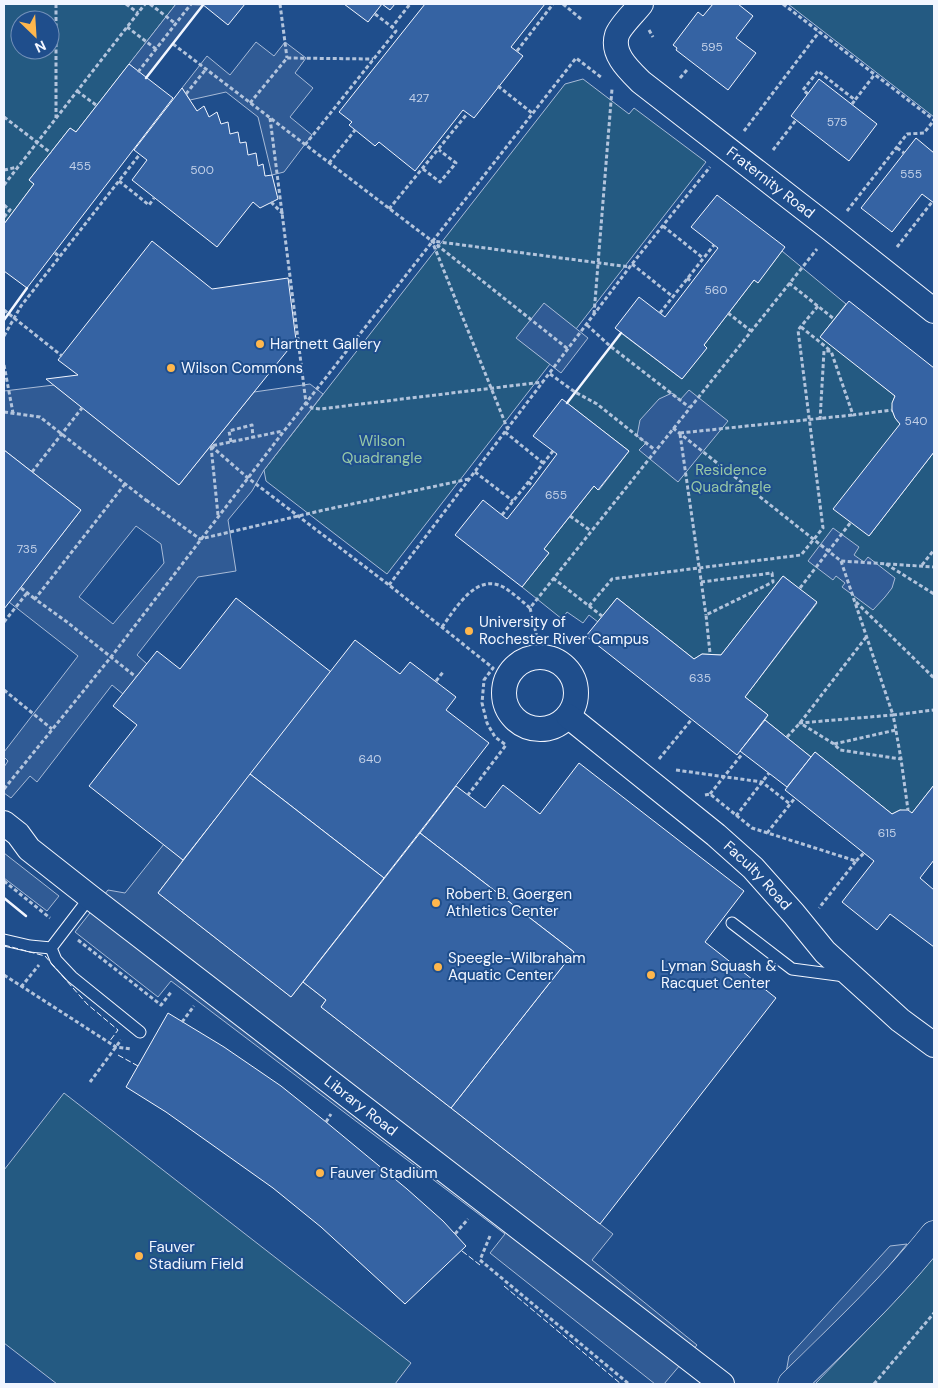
<svg xmlns="http://www.w3.org/2000/svg" width="938" height="1388" viewBox="0 0 938 1388" font-family="'DM Sans',sans-serif">
<style>
.green{fill:#245a82;stroke:#a8bbd7;fill-rule:evenodd}
.parking{fill:#305b95;stroke:#a8bbd7;fill-rule:evenodd}
.building{fill:#3563a3;stroke:#f2f6ff}
.lines{fill:none;stroke-linecap:round;stroke-linejoin:round}
.lane-casing{stroke:#f2f6ff;stroke-width:13}
.street-casing{stroke:#f2f6ff;stroke-width:26}
.secondary-casing{stroke:#f2f6ff;stroke-width:29}
.path{stroke:#b3c4dc;stroke-width:3;stroke-dasharray:4 2.5;stroke-linecap:butt}
.lane{stroke:#1f4e8c;stroke-width:11}
.street{stroke:#1f4e8c;stroke-width:24}
.secondary{stroke:#1f4e8c;stroke-width:28}
.path-bridge{stroke:#b3c4dc;stroke-width:3;stroke-dasharray:4 2.5;stroke-linecap:butt}
.fence{stroke:#f2f6ff;stroke-width:1;stroke-dasharray:6 2.5;stroke-linecap:butt}
.wall{stroke:#f2f6ff;stroke-width:2.5}
.poi-dot{fill:#ffb74d;stroke:#1f4e8c;stroke-width:2}
.labels{text-anchor:middle;dominant-baseline:central;stroke-width:4;stroke-linejoin:round;paint-order:stroke}
.number-label{font-size:12px;fill:#c3d1e8}
.street-label{font-size:15px;fill:#f2f6ff;stroke:#1f4e8c}
.poi-label{font-size:15px;fill:#f2f6ff;stroke:#1f4e8c;text-anchor:start}
.park-label{font-size:15px;fill:#97c8a6;stroke:#1f4e8c}
</style>
<rect width="100%" height="100%" fill="#1f4e8c"/>
<g class="green">
<path d="M4,4H176L76,132L70,128L29,180L34,184L4,224ZM20,20H50V50H20Z"/>
<polygon points="788,4 934,4 934,117"/>
<polygon points="583,79 629,114 634,108 706,162 576,329 544,304 517,338 550,364 387,574 266,481 264,470 565,84"/>
<path d="M782,251L846,304L821,336L895,396C890,407 892,415 900,424L869,536L934,452V785L912,813L900,810L892,814L815,752L811,757L765,720L768,715L745,697L817,603L783,576L721,655L702,654L694,659L617,598L598,622L589,615L583,623L567,612L562,619L522,587L549,553L544,549L594,486L599,490L629,451L567,403L621,333L682,379L706,348L704,345L754,280L758,282Z"/>
<polygon points="64,1093 411,1363 395,1384 57,1384 4,1343 4,1170"/>
<polygon points="934,1254 934,1384 815,1384 894,1302"/>
</g>
<g class="parking">
<polygon points="176,4 203,5 146,78 129,64"/>
<polygon points="256,42 274,56 285,42 306,58 295,73 313,88 290,117 312,135 284,172 272,175 258,117 226,92 190,100 182,88 207,56 230,75"/>
<polygon points="544,303 588,338 561,373 516,338"/>
<path d="M310,384L323,394L264,470L252,491L228,520L236,571L198,577L137,655L147,664L123,694L112,685L37,782L30,776L11,798L4,793V767L8,761L4,757V752L78,656L9,602L81,510L4,450V391L54,385L179,485L254,392ZM136,526L161,544L164,563L113,624L79,597Z"/>
<polygon points="689,390 728,421 678,482 639,450 646,443 637,436 640,420 659,399 672,393 680,400"/>
<polygon points="833,528 859,547 854,555 864,562 868,557 895,578 892,588 885,597 873,610 842,587 845,583 836,576 833,580 808,561"/>
<polygon points="164,844 183,860 158,893 291,997 303,982 326,1000 321,1007 613,1234 592,1260 697,1345 664,1384 655,1384 490,1253 505,1234 171,981 158,997 75,932 108,890 125,893"/>
<polygon points="4,853 59,896 47,911 4,878"/>
<polygon points="907,1244 880,1277 786,1373 789,1356 890,1246"/>
</g>
<g class="building">
<polygon points="202,4 245,4 228,25"/>
<polygon points="344,4 395,4 390,10 382,4 368,22"/>
<polygon points="425,4 545,4 511,47 523,56 474,118 463,110 415,171 379,142 375,146 349,125 352,122 339,112"/>
<polygon points="713,4 738,4 753,16 736,38 756,53 728,90 676,50 677,48 673,45 698,12 703,16"/>
<polygon points="129,64 173,98 27,288 4,271 4,224 34,184 29,180 70,128 76,132"/>
<polygon points="819,79 877,124 849,161 791,116"/>
<polygon points="182,88 197,111 204,106 209,117 217,112 221,124 228,122 230,134 238,132 240,143 246,142 248,155 256,153 258,166 263,164 265,176 272,175 278,199 260,208 253,202 217,247 132,180 147,160 134,150"/>
<polygon points="916,138 934,153 934,203 922,194 892,232 861,208"/>
<polygon points="717,195 785,247 758,283 754,280 704,345 707,348 682,379 615,328 639,297 665,317 718,248 691,227"/>
<polygon points="152,241 212,289 288,278 296,340 179,485 46,379 78,375 58,360"/>
<polygon points="849,301 934,368 934,452 869,536 833,509 900,424 895,418 892,410 892,403 895,396 820,337"/>
<polygon points="562,399 629,451 598,490 594,486 570,516 544,549 549,553 522,587 455,535 483,500 507,519 533,486 557,454 533,436"/>
<polygon points="4,450 81,510 4,609"/>
<polygon points="783,576 817,602 745,697 768,715 737,755 586,636 617,598 694,659 702,654 721,655"/>
<polygon points="236,598 331,672 183,860 89,786 137,725 113,706 157,651 180,669"/>
<polygon points="355,640 400,674 410,662 456,697 446,710 489,743 384,878 250,774"/>
<polygon points="765,720 811,757 787,787 740,751"/>
<polygon points="815,752 892,814 900,810 908,810 912,813 934,785 934,860 920,878 934,890 934,947 890,914 877,930 842,902 874,861 785,790"/>
<polygon points="579,763 744,891 705,942 776,998 600,1224 451,1108 574,952 420,833 456,786 485,808 503,785 540,814"/>
<polygon points="250,774 384,878 291,997 158,893"/>
<polygon points="420,833 574,952 451,1108 321,1007 326,1000 303,982"/>
<polygon points="168,1013 224,1047 281,1086 326,1122 407,1189 443,1221 466,1246 405,1304 321,1227 273,1188 166,1112 126,1087"/>
</g>
<g class="lines">
<g class="lane-casing">
<g id="lane">
<polyline points="90,897 51,948 56,960 72,977 140,1032"/>
<polyline points="732,923 792,969 845,976"/>
<polyline points="4,940 30,946 51,948"/>
</g>
</g>
<g class="street-casing">
<g id="street">
<path id="s1" d="M641,4C635,12 620,26 617,35C611,54 629,70 641,82L832,230L934,311"/>
<circle cx="540" cy="693" r="36"/>
<path id="s2" d="M568,716L716,835L753,868L794,914L825,952L900,1020L934,1045"/>
<path id="s3" d="M4,823L18,834L29,849L90,897L722,1384"/>
</g>
</g>
<g class="secondary-casing">
<path id="secondary" d="M792,1384C841,1336 891,1289 934,1235"/>
</g>
<g class="path">
<polyline points="56,4 56,118"/>
<polyline points="126,4 138,13"/>
<polyline points="150,4 176,24"/>
<polyline points="280,4 287,58"/>
<polyline points="563,4 581,19"/>
<polyline points="783,4 934,120"/>
<polyline points="740,5 740,4"/>
<polyline points="375,14 392,27"/>
<polyline points="127,27 156,49"/>
<polyline points="649,30 653,37"/>
<polyline points="173,44 432,241 568,349"/>
<polyline points="517,51 553,4"/>
<polyline points="138,72 191,4"/>
<polyline points="680,78 687,70"/>
<polyline points="498,86 532,113"/>
<polyline points="77,91 96,105"/>
<polyline points="186,94 206,69"/>
<polyline points="808,94 803,90 818,71 855,100 875,74"/>
<polyline points="250,103 287,58 373,59"/>
<polyline points="852,104 855,100"/>
<polyline points="4,117 51,153"/>
<polyline points="270,118 306,403 312,408 320,409 543,382"/>
<polyline points="744,131 819,32"/>
<polyline points="305,145 396,31 392,27 410,4"/>
<polyline points="897,148 904,153"/>
<polyline points="773,150 796,120"/>
<polyline points="329,163 355,130"/>
<polyline points="423,169 440,182 456,163 439,150"/>
<polyline points="4,170 18,167"/>
<polyline points="119,181 149,205 154,198"/>
<polyline points="4,185 145,4"/>
<polyline points="271,202 283,214"/>
<polyline points="4,205 10,210"/>
<polyline points="389,209 467,114"/>
<polyline points="847,211 907,134 924,133 934,120"/>
<polyline points="4,217 10,210 13,212"/>
<polyline points="663,226 703,258"/>
<polyline points="897,247 932,202"/>
<polyline points="55,253 60,257"/>
<polyline points="632,264 672,296"/>
<polyline points="687,278 692,282"/>
<polyline points="789,283 834,319"/>
<polyline points="660,313 714,245"/>
<polyline points="728,313 751,331"/>
<polyline points="594,314 612,89"/>
<polyline points="587,325 610,346 689,407"/>
<polyline points="801,327 831,351"/>
<polyline points="4,336 21,306 140,154"/>
<polyline points="4,365 13,413"/>
<polyline points="550,374 575,392 597,404 655,450"/>
<polyline points="4,412 40,417 147,501"/>
<polyline points="820,420 824,351 831,351 853,415 892,410"/>
<polyline points="673,428 841,561 934,567"/>
<polyline points="508,430 432,241 630,267"/>
<polyline points="505,432 543,463"/>
<polyline points="680,433 853,415"/>
<polyline points="680,434 706,615"/>
<polyline points="231,442 229,431 252,425 253,438"/>
<polyline points="211,446 248,478 389,585 493,668 484,680 482,703 487,723 495,737 506,745 468,795"/>
<polyline points="32,472 82,408"/>
<polyline points="475,472 513,501"/>
<polyline points="528,482 533,486"/>
<polyline points="125,484 35,599 67,622 136,677"/>
<polyline points="146,500 200,539 324,510 469,479"/>
<polyline points="218,515 211,446 283,431"/>
<polyline points="502,515 553,451"/>
<polyline points="570,516 591,531"/>
<polyline points="841,561 893,715 934,710"/>
<polyline points="886,564 934,594"/>
<polyline points="922,565 934,550"/>
<polyline points="553,578 602,616"/>
<polyline points="701,582 772,573 773,582 706,615 710,653"/>
<polyline points="389,585 632,264 710,167"/>
<polyline points="21,588 35,599"/>
<polyline points="800,588 851,522"/>
<polyline points="856,602 934,678"/>
<polyline points="589,606 612,579 801,555 823,528 798,330 818,306"/>
<polyline points="530,608 538,641"/>
<polyline points="4,622 27,593"/>
<path d="M442,627C456,608 477,571 505,588C514,594 522,601 530,608L817,249"/>
<polyline points="436,681 444,671"/>
<polyline points="4,690 52,729"/>
<polyline points="896,731 901,759"/>
<polyline points="787,737 800,723 867,636"/>
<polyline points="834,744 800,723 893,715 896,730 834,744 840,750 901,759 908,810"/>
<polyline points="659,759 692,719"/>
<polyline points="676,770 762,782 790,804"/>
<polyline points="4,789 111,657 284,431 576,58 602,78"/>
<polyline points="710,794 743,753"/>
<polyline points="705,795 710,794 752,828 856,861 819,908"/>
<polyline points="736,816 769,773"/>
<polyline points="767,833 795,798"/>
<polyline points="856,861 864,853"/>
<polyline points="4,881 50,918"/>
<polyline points="78,940 161,1005 172,991"/>
<polyline points="4,975 116,1047 131,1049"/>
<polyline points="21,987 39,965"/>
<polyline points="182,1022 194,1006"/>
<polyline points="90,1082 121,1040"/>
<polyline points="326,1122 331,1114"/>
<polyline points="455,1234 468,1219"/>
<polyline points="490,1236 480,1260 629,1384"/>
<polyline points="874,1384 934,1313"/>
</g>
<use href="#lane" class="lane"/>
<use href="#street" class="street"/>
<use href="#secondary" class="secondary"/>
<polyline class="path-bridge" points="4,310 62,356"/>
<g class="fence">
<polyline points="4,945 45,956 87,1004 118,1030 109,1042"/>
<polyline points="118,1055 138,1066"/>
<polyline points="462,1251 480,1265"/>
<polyline points="504,1286 621,1384"/>
</g>
<g class="wall">
<polyline points="146,78 203,5"/>
<polyline points="4,320 27,288"/>
<polyline points="567,403 621,333"/>
<polyline points="4,898 26,916"/>
</g>
</g>
<g class="poi-dot">
<circle cx="260" cy="344" r="5"/>
<circle cx="171" cy="368" r="5"/>
<circle cx="469" cy="631" r="5"/>
<circle cx="436" cy="903" r="5"/>
<circle cx="438" cy="967" r="5"/>
<circle cx="651" cy="975" r="5"/>
<circle cx="320" cy="1173" r="5"/>
<circle cx="139" cy="1256" r="5"/>
</g>
<g class="labels">
<g class="number-label">
<text x="712" y="47">595</text>
<text x="419" y="98">427</text>
<text x="837" y="122">575</text>
<text x="80" y="166">455</text>
<text x="202" y="170">500</text>
<text x="911" y="174">555</text>
<text x="716" y="290">560</text>
<text x="916" y="421">540</text>
<text x="556" y="495">655</text>
<text x="27" y="549">735</text>
<text x="700" y="678">635</text>
<text x="370" y="759">640</text>
<text x="887" y="833">615</text>
</g>
<g class="street-label">
<text stroke="none"><textPath href="#s1" startOffset="259">Fraternity Road</textPath></text>
<text stroke="none"><textPath href="#s2" startOffset="248">Faculty Road</textPath></text>
<text stroke="none"><textPath href="#s3" startOffset="456">Library Road</textPath></text>
</g>
<g class="poi-label">
<text x="270" y="344">Hartnett Gallery</text>
<text x="181" y="368">Wilson Commons</text>
<text x="479" y="622">University of<tspan x="479" dy="17">Rochester River Campus</tspan></text>
<text x="446" y="894">Robert B. Goergen<tspan x="446" dy="17">Athletics Center</tspan></text>
<text x="448" y="958">Speegle-Wilbraham<tspan x="448" dy="17">Aquatic Center</tspan></text>
<text x="661" y="966">Lyman Squash &amp;<tspan x="661" dy="17">Racquet Center</tspan></text>
<text x="330" y="1173">Fauver Stadium</text>
<text x="149" y="1247">Fauver<tspan x="149" dy="17">Stadium Field</tspan></text>
</g>
<g class="park-label">
<text x="382" y="441">Wilson<tspan x="382" dy="17">Quadrangle</tspan></text>
<text x="731" y="470">Residence<tspan x="731" dy="17">Quadrangle</tspan></text>
</g>
</g>
<rect width="938" height="1388" fill="none" stroke="#f2f6ff" stroke-width="10"/>
<g transform="translate(35 35) rotate(155)"><circle r="24" fill="#1f4e8c" stroke="#7391ba"/>
<path d="M0-4L9 19L0 12L-9 19Z" fill="#ffb74d"/>
<text y="-8" font-size="14" font-weight="bold" text-anchor="middle" fill="#f2f6ff">N</text>
</g>
</svg>
